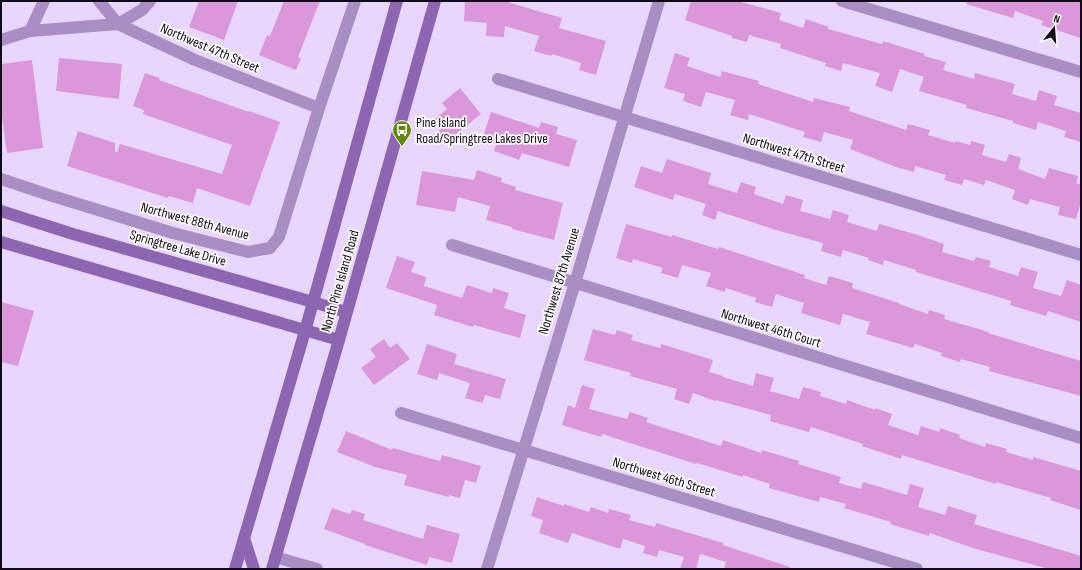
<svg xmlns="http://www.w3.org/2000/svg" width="1082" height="570" viewBox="0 0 1082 570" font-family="'Sofia Sans Condensed',sans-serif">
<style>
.building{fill:#da97d9}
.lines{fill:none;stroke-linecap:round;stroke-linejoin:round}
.street{stroke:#a88ec2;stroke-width:12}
.secondary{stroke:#8d66b2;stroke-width:12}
.labels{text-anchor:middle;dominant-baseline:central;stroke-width:3.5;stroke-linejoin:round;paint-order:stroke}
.street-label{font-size:14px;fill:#110a17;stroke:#fff}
.poi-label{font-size:14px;fill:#110a17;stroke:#fff;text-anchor:start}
</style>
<rect width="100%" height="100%" fill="#e8d6fc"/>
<g class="building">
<polygon points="199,1 238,1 224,40 189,27"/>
<polygon points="284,1 320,1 298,57 301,59 296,70 259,55 267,35 270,36"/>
<polygon points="465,1 504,1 562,18 559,28 606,41 596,75 579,70 581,63 552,54 551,56 534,51 539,36 505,26 504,37 486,36 487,23 464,21"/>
<polygon points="691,1 737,1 781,13 779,20 803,28 806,19 829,27 828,29 882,44 883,41 925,54 924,56 946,62 943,70 974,79 975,73 1015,84 1012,94 1036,101 1039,90 1057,96 1054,105 1081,113 1081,142 1064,137 1066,131 1038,122 1036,130 1013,123 1013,121 966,108 967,105 919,91 924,77 900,69 892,92 875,86 880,73 843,63 841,71 825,66 826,63 780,48 781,44 749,35 747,42 732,38 732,36 685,20"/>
<polygon points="967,1 1081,1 1081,38 1041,25 1043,21 1015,11 1013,18 966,4"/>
<polygon points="675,53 690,58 687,66 720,77 722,71 759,81 758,84 813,102 814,98 850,107 849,111 906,130 908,124 930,130 928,135 955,143 955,141 970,145 971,141 985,145 982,155 1006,162 1009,154 1021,158 1018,169 1045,179 1049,168 1078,176 1076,183 1081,185 1081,202 1076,219 1058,215 1060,207 1030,199 1028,205 1012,199 1015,190 986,180 984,185 964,179 962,185 944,180 946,175 915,166 914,172 896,167 850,149 853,140 824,132 821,142 803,137 805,132 749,114 748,120 730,115 735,100 706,92 701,107 683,101 685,94 664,88"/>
<polygon points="59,58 122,64 119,99 56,91"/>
<polygon points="32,60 43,148 7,153 1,109 1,64"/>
<polygon points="145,73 160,78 159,80 249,112 249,111 280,122 250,206 197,188 193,203 169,196 168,198 67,166 78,131 115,143 115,152 117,152 120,144 222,174 232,145 143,114 144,110 133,106"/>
<polygon points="460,88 481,114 446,142 437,132 442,128 435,119 447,109 442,103"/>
<polygon points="491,112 539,128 541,122 558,127 556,134 577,140 569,167 522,153 519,160 494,151 496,144 482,140"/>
<polygon points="667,159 711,173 708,184 737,193 741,182 756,187 754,194 783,204 786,195 803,200 800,211 830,219 833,210 849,215 847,222 877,231 879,224 918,235 944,244 942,252 974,261 976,257 991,261 989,267 1018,276 1021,267 1038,272 1033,288 1061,296 1067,280 1081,285 1081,322 1048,311 1046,316 1010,305 1011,301 916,272 916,270 884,260 883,265 868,260 869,258 843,250 841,257 821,251 823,243 776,230 718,211 715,220 702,215 706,204 675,194 673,200 634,187 641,166 662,173"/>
<polygon points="477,170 502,178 501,182 516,187 515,190 563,203 554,240 512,229 512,227 486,220 490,206 458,197 455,212 416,205 422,171 474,180"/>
<polygon points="626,224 672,237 672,235 718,249 719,247 805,275 804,278 826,285 829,276 853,283 852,288 899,303 899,304 928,314 929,310 945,315 944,319 989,332 988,333 1081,361 1081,396 989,371 990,367 961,359 960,362 941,356 942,353 915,344 913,348 866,334 870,322 843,314 840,325 801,313 804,303 776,294 772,307 755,302 756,298 726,288 725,292 706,286 711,273 682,265 678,278 661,273 663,268 633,259 632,263 616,258"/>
<polygon points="397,256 415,262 411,272 426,277 424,286 462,298 467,285 492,293 493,288 509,293 504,308 526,315 520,338 474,325 473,327 434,315 437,305 386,288"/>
<polygon points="1,302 34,311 18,366 1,362"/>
<polygon points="593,329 615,335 617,330 633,335 631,340 660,348 661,344 713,360 709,372 723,376 723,377 753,386 756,373 774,378 770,391 799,399 803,387 821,392 820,396 846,404 847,400 875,410 875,408 892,414 888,425 918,435 921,426 939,432 940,428 960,435 959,438 985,447 986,443 1007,449 1006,452 1033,460 1033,457 1081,471 1081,510 1050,500 1051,498 996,482 996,484 902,455 901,459 862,446 863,444 811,427 809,432 770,421 771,415 716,400 715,401 693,393 689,404 674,399 677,389 630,376 631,373 584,360"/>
<polygon points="384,339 390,348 397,343 410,359 374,385 361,368 376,357 370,349"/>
<polygon points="427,344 457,354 454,364 506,379 500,399 485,395 483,403 465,398 470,383 439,373 437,380 417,374"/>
<polygon points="582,385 595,389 589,409 627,419 630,412 648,418 646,422 721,446 723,440 761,453 762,450 799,461 798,464 841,477 839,483 861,489 863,482 907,495 910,484 924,488 918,507 945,515 948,506 977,515 974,524 1081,556 1081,569 1049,569 976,549 930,533 929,536 890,524 891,522 844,508 846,504 820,497 819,502 769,488 770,484 743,475 743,477 697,463 696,464 602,434 601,437 562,425 568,405 575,408"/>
<polygon points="346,431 392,450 393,448 440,461 442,455 481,466 476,483 465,480 460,498 449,495 449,497 404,485 407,475 375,467 337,452"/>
<polygon points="537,497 564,506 564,504 589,512 591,507 608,513 609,509 631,515 629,520 655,527 656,523 723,543 723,545 790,567 790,569 724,569 726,562 700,554 696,569 680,569 684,557 659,550 657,557 643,553 645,546 623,539 620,549 572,533 568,543 539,533 543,520 531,516"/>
<polygon points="332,508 350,514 352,510 365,514 363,520 423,539 427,525 460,534 452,563 429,557 427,565 365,545 365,544 324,529"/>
</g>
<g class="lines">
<g class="street">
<polyline points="99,1 118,24 195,60 319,108"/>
<polyline points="842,1 1081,72"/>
<polyline points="30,31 44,1"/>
<polyline points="1,40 30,31 118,24 142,10 150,1"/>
<polyline points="498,79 1081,255"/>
<polyline points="1,179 46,194 173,233 248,252 270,248 279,237 319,108 355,1"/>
<polyline points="452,245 1081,438"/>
<polyline points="401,413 917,569"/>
<polyline points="275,557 317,569"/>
<polyline points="487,569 575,283 659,1"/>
</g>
<g class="secondary">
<polyline points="1,211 73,234 313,302 346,312"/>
<polyline points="1,242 339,340"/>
<polyline points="244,538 254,569"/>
<polyline points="235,569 305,331 397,1"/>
<polyline points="272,569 339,340 435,1"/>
</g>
</g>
<defs>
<g id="bus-pin" transform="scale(1)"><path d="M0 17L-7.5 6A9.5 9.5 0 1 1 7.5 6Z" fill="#62880f" stroke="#fff"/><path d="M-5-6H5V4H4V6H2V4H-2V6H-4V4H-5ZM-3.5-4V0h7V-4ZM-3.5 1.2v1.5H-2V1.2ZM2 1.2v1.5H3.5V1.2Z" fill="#fff"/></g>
</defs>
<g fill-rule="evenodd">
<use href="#bus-pin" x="402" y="130"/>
</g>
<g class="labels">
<g class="street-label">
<text transform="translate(210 48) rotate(23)">Northwest 47th Street</text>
<text transform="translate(794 153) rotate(17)">Northwest 47th Street</text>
<text transform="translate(195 221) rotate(15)">Northwest 88th Avenue</text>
<text transform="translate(178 248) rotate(16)">Springtree Lake Drive</text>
<text transform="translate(340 281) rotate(-74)">North Pine Island Road</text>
<text transform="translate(559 281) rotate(-73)">Northwest 87th Avenue</text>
<text transform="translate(771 328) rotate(17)">Northwest 46th Court</text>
<text transform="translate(664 477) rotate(17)">Northwest 46th Street</text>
</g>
<g class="poi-label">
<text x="416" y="122">Pine Island<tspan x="416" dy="16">Road/Springtree Lakes Drive</tspan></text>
</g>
</g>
<rect width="1082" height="570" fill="none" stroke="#110a17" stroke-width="4"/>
<g transform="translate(1054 28) rotate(17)" stroke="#ffffff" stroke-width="3" paint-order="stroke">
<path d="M0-3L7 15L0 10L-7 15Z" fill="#110a17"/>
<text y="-6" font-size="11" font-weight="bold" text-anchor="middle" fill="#110a17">N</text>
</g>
</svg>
